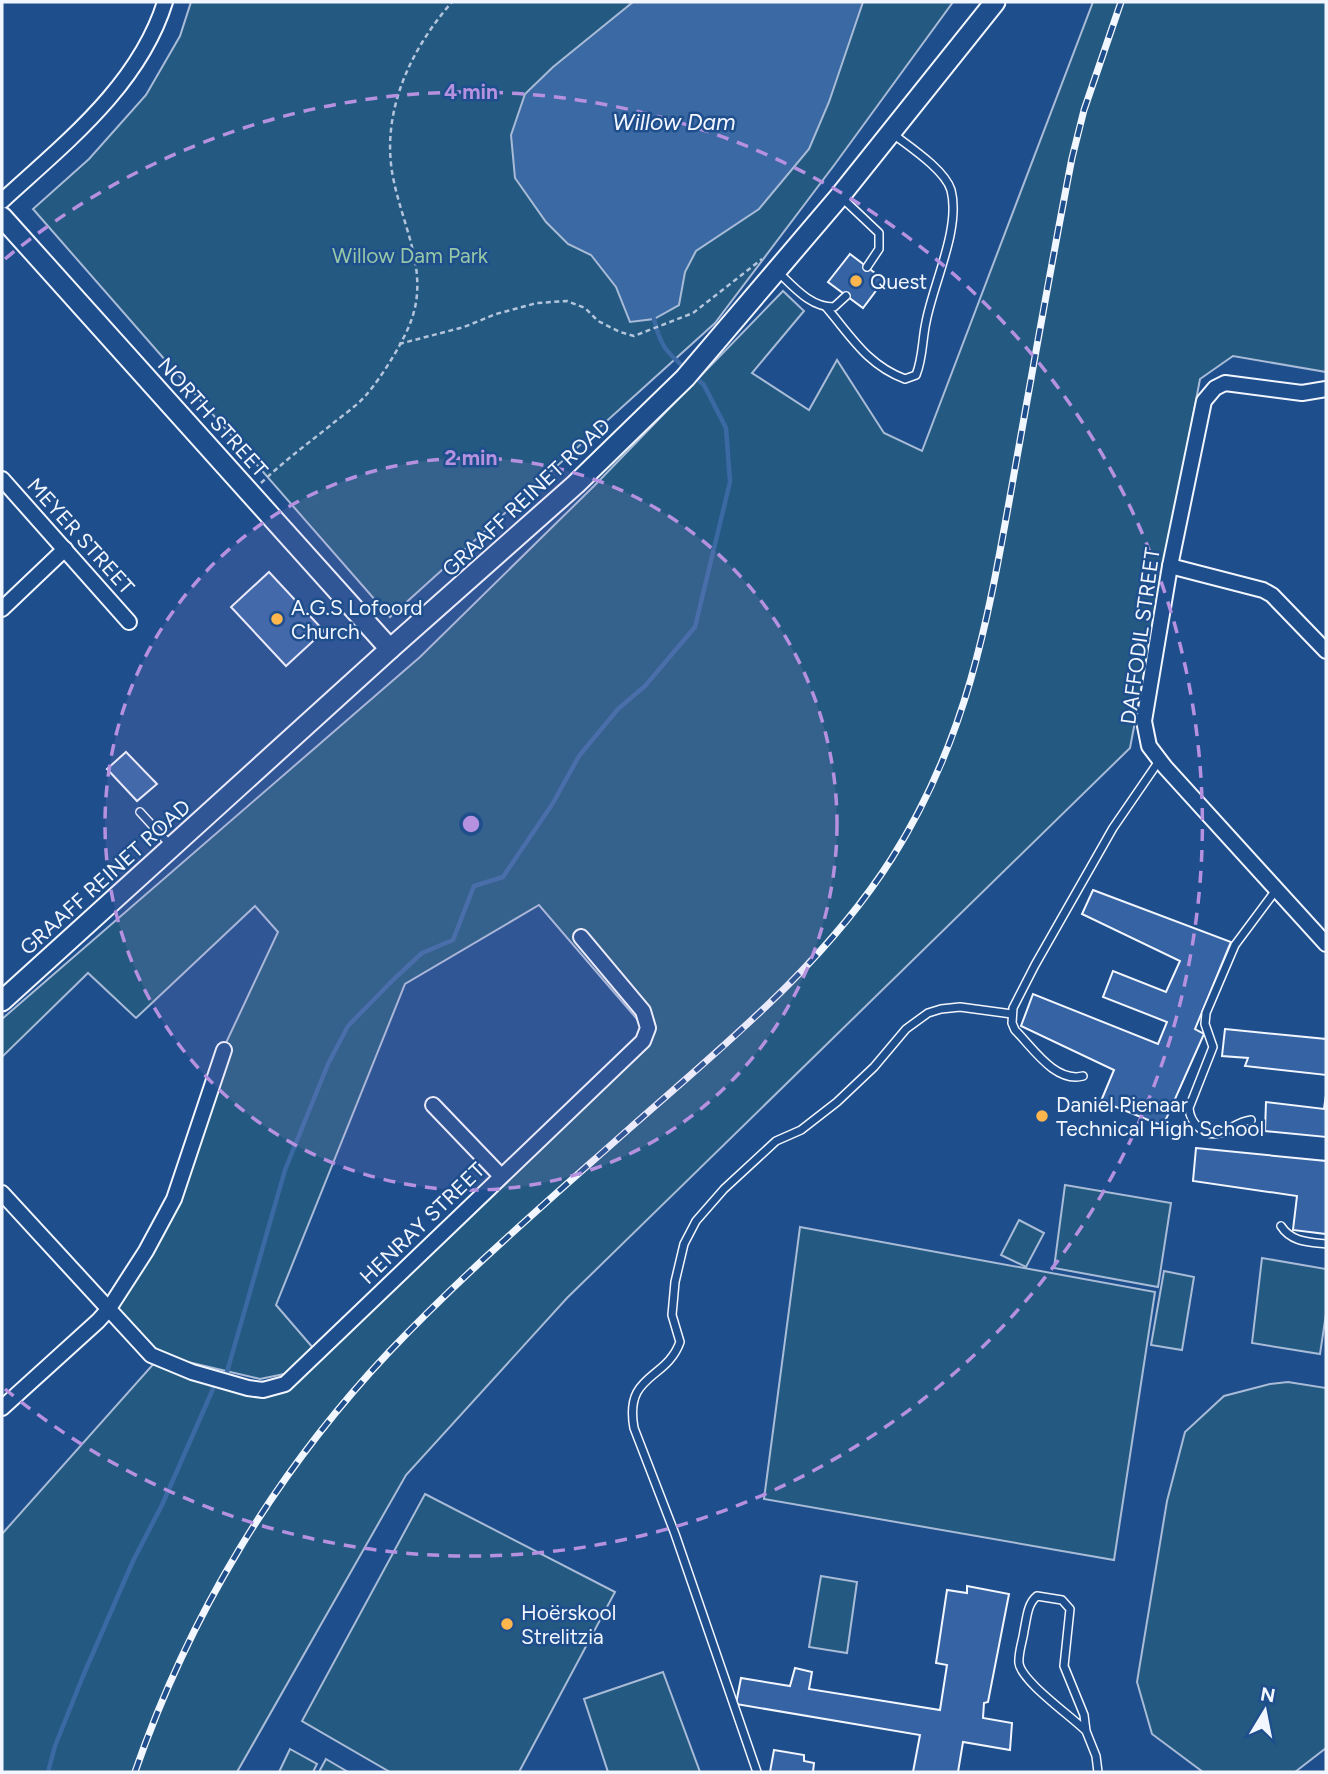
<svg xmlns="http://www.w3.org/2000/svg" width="1328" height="1774" viewBox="0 0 1328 1774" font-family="Figtree,sans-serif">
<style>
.green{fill:#245a82;stroke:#a8bbd7;stroke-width:2}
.water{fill:#3b69a3;stroke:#a8bbd7;stroke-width:2}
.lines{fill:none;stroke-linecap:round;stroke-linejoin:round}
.stream{stroke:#3b69a3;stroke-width:4.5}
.building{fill:#3563a3;stroke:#f2f6ff;stroke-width:2}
.lane-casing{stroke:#f2f6ff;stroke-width:10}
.street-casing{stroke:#f2f6ff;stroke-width:18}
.secondary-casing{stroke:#f2f6ff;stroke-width:23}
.path{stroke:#b3c4dc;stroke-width:2.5;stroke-dasharray:5 3.5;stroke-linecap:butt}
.lane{stroke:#1f4e8c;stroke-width:7}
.street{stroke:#1f4e8c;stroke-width:14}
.secondary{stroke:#1f4e8c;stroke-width:19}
.rail-casing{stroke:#f2f6ff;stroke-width:7}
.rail{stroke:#1f4e8c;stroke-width:4.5;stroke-dasharray:13;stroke-linecap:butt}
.ring{fill:none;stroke:#b691df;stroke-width:3.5;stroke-dasharray:12 9}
.poi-dot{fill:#ffb74d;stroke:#1f4e8c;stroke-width:2.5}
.labels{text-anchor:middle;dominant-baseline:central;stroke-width:5;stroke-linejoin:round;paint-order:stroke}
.park-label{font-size:21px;fill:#97c8a6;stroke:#1f4e8c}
.poi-label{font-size:21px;fill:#f2f6ff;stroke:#1f4e8c;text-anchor:start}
.street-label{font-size:21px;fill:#f2f6ff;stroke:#1f4e8c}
.water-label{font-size:23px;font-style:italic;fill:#f2f6ff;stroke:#1f4e8c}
.centre{fill:#b691df;stroke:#1f4e8c;stroke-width:3.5}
.ring-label{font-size:21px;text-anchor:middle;font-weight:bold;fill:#b691df;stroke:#1f4e8c;stroke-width:5;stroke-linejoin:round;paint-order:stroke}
</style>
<rect width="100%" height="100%" fill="#1f4e8c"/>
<g class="green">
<polygon points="191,2 953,2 835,164 715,323 390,617 33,209 89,159 146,95 180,36"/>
<polygon points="1093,2 1326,2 1326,372 1233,356 1200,379 1130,748 567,1298 406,1475 237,1772 2,1772 2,1534 156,1361 259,1385 293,1379 649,1033 539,905 405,984 276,1305 314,1349 289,1373 260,1379 158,1355 115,1308 147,1251 225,1045 278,932 255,906 136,1018 88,973 2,1057 2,1019 420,657 594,486 783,291 804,311 752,373 809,410 837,360 884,433 922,451"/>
<polygon points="1065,1185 1171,1203 1158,1287 1054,1268"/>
<polygon points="1019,1220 1044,1233 1026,1267 1001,1255"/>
<polygon points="800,1227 1155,1292 1114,1560 764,1499"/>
<polygon points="1262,1258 1326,1269 1326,1314 1320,1354 1252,1343"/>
<polygon points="1164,1271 1194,1277 1182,1350 1151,1345"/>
<polygon points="1288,1382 1326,1388 1326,1748 1295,1772 1203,1772 1152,1734 1137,1682 1167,1501 1185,1432 1224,1396 1270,1384"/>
<polygon points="425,1494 615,1592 519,1772 390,1772 302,1721"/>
<polygon points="821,1576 857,1582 847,1653 809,1647"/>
<polygon points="663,1672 700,1772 608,1772 584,1699"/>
<polygon points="290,1749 317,1764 313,1772 279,1772"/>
<polygon points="326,1759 348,1772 319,1772"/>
</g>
<polygon class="water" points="633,2 863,2 829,102 809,149 759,209 696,251 685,272 679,305 654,319 630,322 616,287 591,255 568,244 546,222 515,178 511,135 525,94 553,67"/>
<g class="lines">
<g class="stream">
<path d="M654,319C660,345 666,352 686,369"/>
<polyline points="227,1372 285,1170 328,1064 348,1026 393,980 422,953 453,940 474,886 503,877 553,803 579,756 618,709 645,686 695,627 730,482 726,428 704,385 693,375"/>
<polyline points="48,1772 55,1746 83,1676 133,1561 162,1505 213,1389"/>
</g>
</g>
<g class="building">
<polygon points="850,254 884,280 863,308 828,282"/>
<polygon points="269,572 324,631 286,666 231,607"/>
<polygon points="126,752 157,784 137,801 107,769"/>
<polygon points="1093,890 1231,942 1195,1029 1204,1034 1163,1126 1101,1101 1114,1070 1021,1026 1033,994 1158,1044 1167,1022 1103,997 1113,971 1166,992 1180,961 1082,914"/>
<polygon points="1225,1029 1326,1039 1326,1075 1245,1066 1248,1058 1222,1056"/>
<polygon points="1326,1095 1326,1137 1265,1131 1266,1102 1324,1109"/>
<polygon points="1196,1148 1326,1161 1326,1234 1293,1230 1297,1196 1193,1181"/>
<polygon points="967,1586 1009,1594 988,1702 984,1703 983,1718 1012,1723 1010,1750 963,1742 958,1772 913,1772 920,1735 736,1704 741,1678 790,1686 795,1668 812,1672 809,1689 940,1710 947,1665 936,1663 947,1590 967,1593"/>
<polygon points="774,1750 804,1755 804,1761 814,1763 813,1772 817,1772 770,1772"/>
</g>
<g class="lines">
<g class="lane-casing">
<g id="lane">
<polyline points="840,196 879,233 879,249 867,267"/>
<path d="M777,271C794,287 810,307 834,307L846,296"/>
<path d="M826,307C851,336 867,365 905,379L916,375C923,358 922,340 926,322C933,284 961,228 951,190C945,170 910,147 893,134"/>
<polyline points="140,812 172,847"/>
<path d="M1083,1076C1055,1083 1033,1048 1015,1030L1012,1023L1013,1008L1035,965L1113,828L1159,761"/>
<path d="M1251,1120C1237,1122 1232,1129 1220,1133C1204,1137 1190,1123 1189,1108L1213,1047L1205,1024L1206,1013L1235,945L1276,890"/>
<path d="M1281,1226C1291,1242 1309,1242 1326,1244"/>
<path d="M1086,1731C1071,1716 1021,1681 1019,1663C1018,1653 1023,1640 1024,1631C1027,1618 1027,1604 1037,1596L1062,1600L1070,1609L1064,1666L1084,1715L1086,1731L1096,1756L1098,1772"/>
<path d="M757,1772L675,1534L634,1428C624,1373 666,1381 680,1342L672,1315L675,1282L684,1244L696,1221L724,1189L776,1141L801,1130L837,1102L874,1067L906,1029L928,1013L941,1009L960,1007L1012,1014"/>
</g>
</g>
<g class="street-casing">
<g id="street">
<path d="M2,201C64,144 139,86 165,2"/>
<polyline points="1326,389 1302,393 1225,383 1215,388 1204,401 1170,566 1144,721 1149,746 1165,767 1326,944"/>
<polyline points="2,479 129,622"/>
<polyline points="1170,566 1263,590 1272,595 1326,651"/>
<polyline points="2,609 65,549"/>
<polyline points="433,1105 501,1176"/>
<polyline points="2,1193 151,1355 192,1372 248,1388 263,1390 285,1384 643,1041 648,1028 643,1011 581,937"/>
<polyline points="2,1408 98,1321 108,1310 146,1251 174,1199 224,1050"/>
</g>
</g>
<g class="secondary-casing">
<g id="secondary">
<polyline points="2,217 390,649"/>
<polyline points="2,1001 390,649 576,484 685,378 840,196 995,2"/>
</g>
</g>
<g class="path">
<polyline points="399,344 464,327 496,314 537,303 567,301 585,308 598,321 620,332 634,336 693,313 762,259"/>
<path d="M261,483C283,462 307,444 331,425C343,415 357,406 367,394C381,378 404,341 411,321C429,273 404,229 394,182C379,116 409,51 452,2"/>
</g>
<use href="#lane" class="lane"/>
<use href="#street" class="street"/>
<use href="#secondary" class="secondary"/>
<g class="rail-casing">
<path id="rail" d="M135,1772C189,1616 275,1473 389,1352C464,1273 548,1201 630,1128C724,1045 824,965 892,858C972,731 990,607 1016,463C1034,362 1052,260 1072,158L1084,110L1121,2"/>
</g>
<use href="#rail" class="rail"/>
</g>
<circle cx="471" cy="824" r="366" fill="#b691df" fill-opacity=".12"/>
<g class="ring">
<circle cx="471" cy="824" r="366"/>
<path d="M5 259A732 732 0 1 1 5 1389"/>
</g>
<g class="poi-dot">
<circle cx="856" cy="281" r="7"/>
<circle cx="277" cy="619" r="7"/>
<circle cx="1042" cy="1116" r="7"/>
<circle cx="507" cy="1624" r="7"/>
</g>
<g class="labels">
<g class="park-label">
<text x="410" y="255">Willow Dam Park</text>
</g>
<g class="poi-label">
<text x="870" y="281">Quest</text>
<text x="291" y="607">A.G.S Lofoord<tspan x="291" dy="24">Church</tspan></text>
<text x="1056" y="1104">Daniel Pienaar<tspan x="1056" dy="24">Technical High School</tspan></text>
<text x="521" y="1612">Hoërskool<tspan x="521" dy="24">Strelitzia</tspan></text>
</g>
<g class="street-label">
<text transform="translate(213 417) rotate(48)">NORTH STREET</text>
<text transform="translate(526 497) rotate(-43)">GRAAFF REINET ROAD</text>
<text transform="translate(81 536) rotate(48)">MEYER STREET</text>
<text transform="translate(1140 636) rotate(-82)">DAFFODIL STREET</text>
<text transform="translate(105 877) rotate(-42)">GRAAFF REINET ROAD</text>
<text transform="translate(422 1223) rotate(-44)">HENRAY STREET</text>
</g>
<g class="water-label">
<text x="674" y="122">Willow Dam</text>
</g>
</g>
<circle cx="471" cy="824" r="10" class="centre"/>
<g class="ring-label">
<text x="471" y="99">4 min</text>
<text x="471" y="465">2 min</text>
</g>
<rect width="1328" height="1774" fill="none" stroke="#f2f6ff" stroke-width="7"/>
<g transform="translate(1265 1711) rotate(10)" stroke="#1f4e8c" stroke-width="5" paint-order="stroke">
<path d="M0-5L12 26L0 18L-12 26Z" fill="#f2f6ff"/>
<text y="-10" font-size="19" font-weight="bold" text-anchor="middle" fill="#f2f6ff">N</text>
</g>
</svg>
